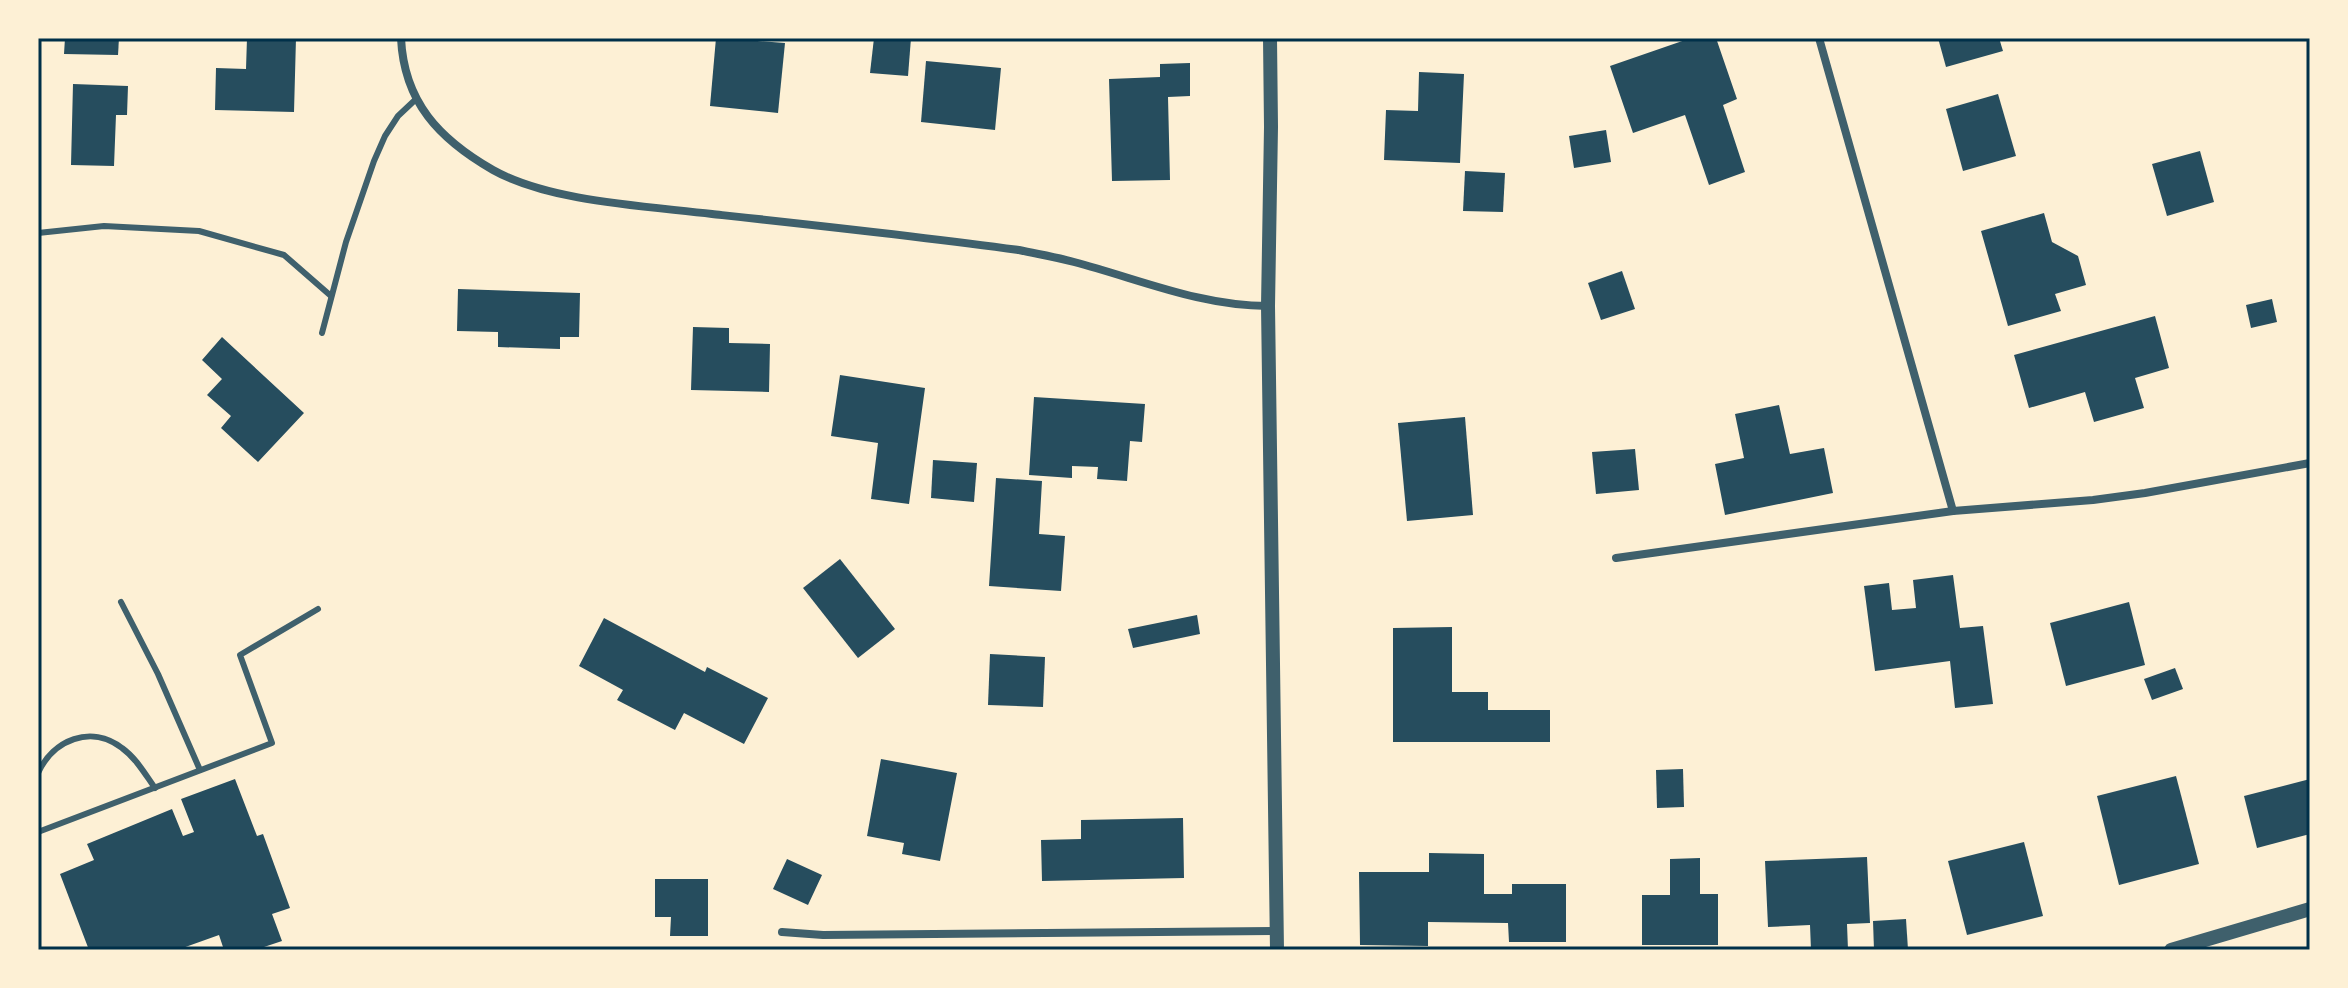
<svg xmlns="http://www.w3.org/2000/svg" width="2348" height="988" viewBox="0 0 2348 988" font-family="Arial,sans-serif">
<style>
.building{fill:#264d5e}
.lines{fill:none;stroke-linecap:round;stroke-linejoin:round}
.service{stroke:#3f606c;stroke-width:6}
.minor{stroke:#3f606c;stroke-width:8}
.tertiary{stroke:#3f606c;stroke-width:14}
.neatline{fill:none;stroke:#003049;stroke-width:3}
</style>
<rect width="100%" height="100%" fill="#fdf0d5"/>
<g class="building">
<polygon points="65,38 119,38 118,55 64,54"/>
<polygon points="247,38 296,38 294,112 215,110 216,68 246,69"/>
<polygon points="716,38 785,43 778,113 710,106"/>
<polygon points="874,38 911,38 908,76 870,73"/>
<polygon points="1691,38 1716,38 1737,99 1723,105 1745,172 1709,185 1685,115 1633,133 1610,66"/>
<polygon points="1938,38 1999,38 2003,51 1946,67"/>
<polygon points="926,61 1001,68 995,130 921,122"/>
<polygon points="1190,63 1190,96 1168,97 1170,180 1112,181 1109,79 1160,77 1160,64"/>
<polygon points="1419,72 1464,74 1460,163 1384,160 1386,110 1418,111"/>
<polygon points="73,84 128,86 127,115 116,115 114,166 71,165"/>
<polygon points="1998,94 2016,156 1963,171 1946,109"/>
<polygon points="1606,130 1611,162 1574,168 1569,136"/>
<polygon points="2200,151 2214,202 2167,216 2152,164"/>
<polygon points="1465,171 1505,173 1503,212 1463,211"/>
<polygon points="2044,213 2052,242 2078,256 2086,285 2055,294 2061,311 2008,326 1981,231"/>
<polygon points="1622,271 1635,309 1601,320 1588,283"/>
<polygon points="458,289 580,293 579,337 560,337 560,349 498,347 498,332 457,331"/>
<polygon points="2272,299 2277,322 2251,328 2246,305"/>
<polygon points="2155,316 2169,368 2135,378 2144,408 2094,422 2085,392 2029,408 2014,355"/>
<polygon points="693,327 729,328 729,343 770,344 769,392 691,390"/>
<polygon points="222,337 304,413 258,462 221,428 231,416 207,395 222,379 202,360"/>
<polygon points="840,375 925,388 909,504 871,499 878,443 831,436"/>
<polygon points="1034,397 1145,404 1142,442 1130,441 1127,481 1097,479 1098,467 1072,466 1072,478 1029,475"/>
<polygon points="1779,405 1790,454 1824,448 1833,493 1725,515 1715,464 1744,458 1735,414"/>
<polygon points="1465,417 1473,515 1407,521 1398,423"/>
<polygon points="1635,449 1639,490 1596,494 1592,452"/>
<polygon points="933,460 977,463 974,502 931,498"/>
<polygon points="996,478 1042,481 1039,534 1065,536 1061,591 989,586"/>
<polygon points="840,559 895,629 858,658 803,588"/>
<polygon points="1953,575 1960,628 1983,626 1993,704 1955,708 1950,661 1875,671 1864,586 1889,583 1892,610 1916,608 1913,580"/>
<polygon points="2129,602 2145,665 2066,686 2050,623"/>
<polygon points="1197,615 1200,634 1133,648 1128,629"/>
<polygon points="604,618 705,672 707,667 768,698 744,744 684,713 675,730 617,700 623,690 579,666"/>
<polygon points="1452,627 1452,692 1488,692 1488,710 1550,710 1550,742 1393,742 1393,628"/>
<polygon points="990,654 1045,657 1043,707 988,705"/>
<polygon points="2175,668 2183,689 2152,700 2144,679"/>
<polygon points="881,759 957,773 940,861 902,854 904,843 867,836"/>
<polygon points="1683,769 1684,807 1657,808 1656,770"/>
<polygon points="2176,776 2199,864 2119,885 2097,796"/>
<polygon points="235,779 257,836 263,834 290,908 272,914 282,941 255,950 224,950 219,935 177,950 89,950 60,874 94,860 87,844 172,809 183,836 194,832 181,799"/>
<polygon points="2310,779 2310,834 2257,848 2244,796"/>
<polygon points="1183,818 1184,878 1042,881 1041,840 1081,839 1081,820"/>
<polygon points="2024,842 2043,916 1967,935 1948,861"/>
<polygon points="1429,853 1484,854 1484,894 1512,894 1512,884 1566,884 1566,942 1509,942 1508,923 1428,922 1428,946 1360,945 1359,872 1429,872"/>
<polygon points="1867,857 1870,923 1847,924 1848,950 1811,950 1810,925 1768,927 1765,861"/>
<polygon points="1700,858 1700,894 1718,894 1718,945 1642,945 1642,895 1670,895 1670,859"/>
<polygon points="787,859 822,875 808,905 773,889"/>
<polygon points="655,879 708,879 708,936 670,936 671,917 655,917"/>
<polygon points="1906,919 1908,950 1874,950 1873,921"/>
</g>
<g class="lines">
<g class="service">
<polyline points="38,233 104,226 199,231 284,255 331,296"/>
<polyline points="322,333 346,242 374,161 385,136 398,116 415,100"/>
<polyline points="121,602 158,674 200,770"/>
<path d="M38,773C53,740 91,724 122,748C136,758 145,774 155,788"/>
<polyline points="38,832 272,743 240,655 318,609"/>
</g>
<g class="minor">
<path d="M401,38C404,102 439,139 493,170C550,202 646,206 712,214C814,225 917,236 1019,250C1037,254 1056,257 1074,262C1139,279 1200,306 1268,306"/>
<polyline points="1819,38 1953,511"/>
<polyline points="1616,558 1953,511 2093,500 2145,493 2310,463"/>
<polyline points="782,932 823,935 1277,931"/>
</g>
<g class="tertiary">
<polyline points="1270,38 1271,127 1268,306 1277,950"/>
<polyline points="2171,950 2310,909"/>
</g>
</g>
<rect width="2348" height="988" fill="none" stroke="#fdf0d5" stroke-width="80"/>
<rect x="40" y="40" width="2268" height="908" class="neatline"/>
</svg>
